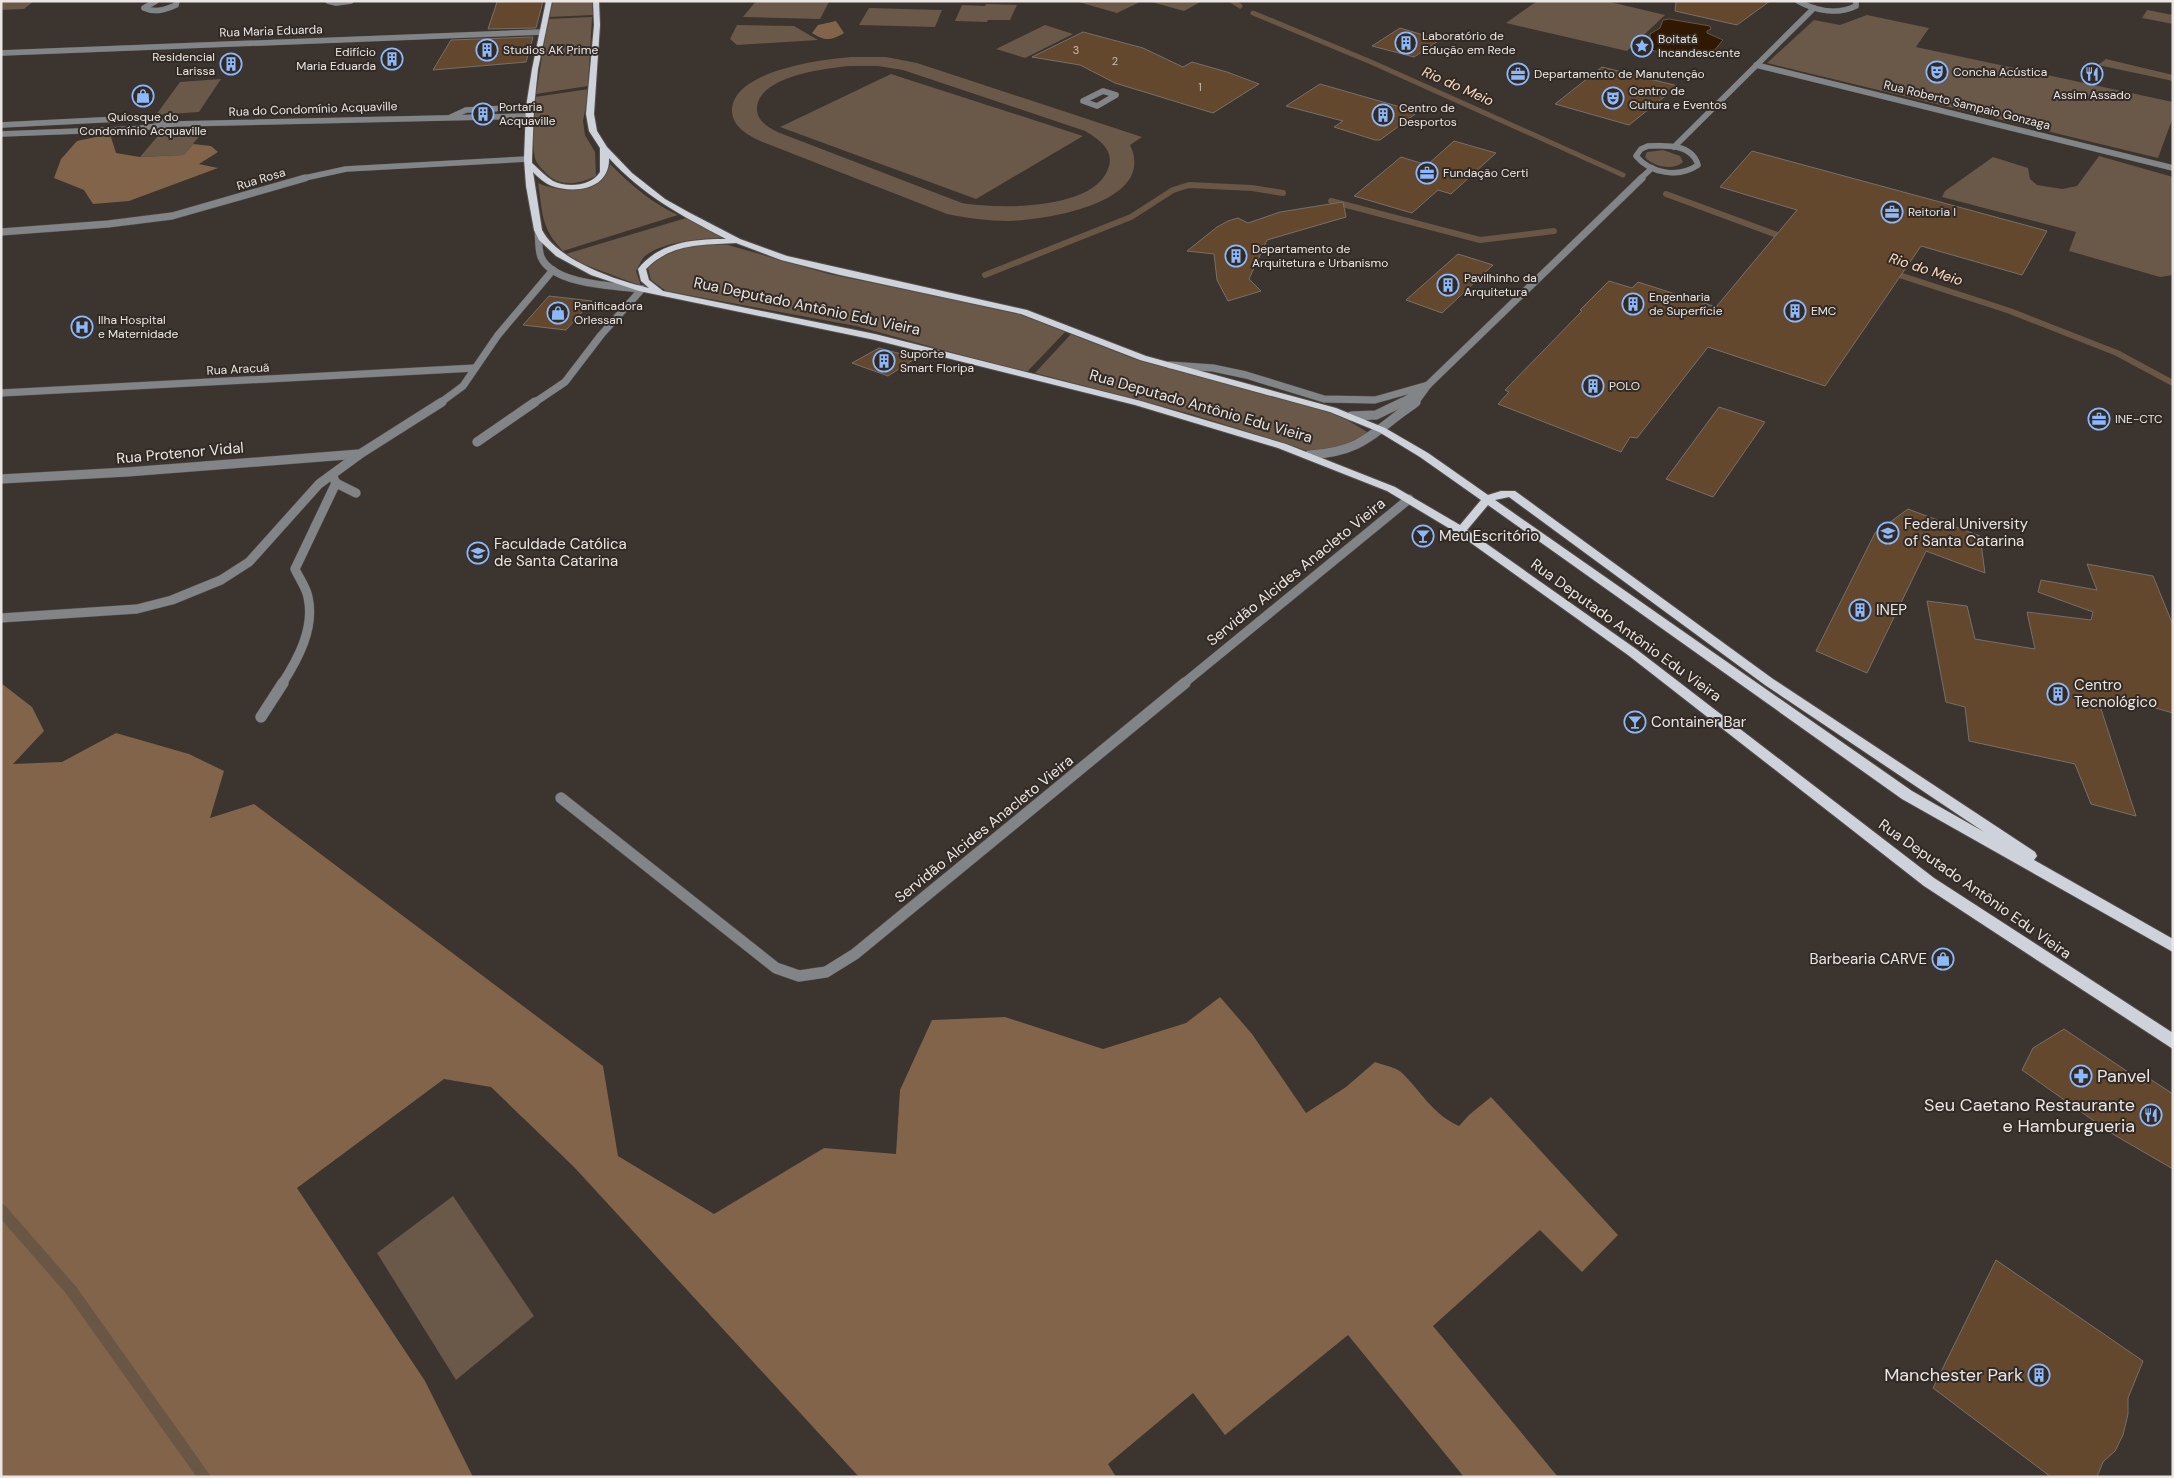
<svg xmlns="http://www.w3.org/2000/svg" width="2174" height="1478" viewBox="0 0 2174 1478" font-family="'DM Sans',sans-serif">
<style>
.green{fill:#6a5848;fill-rule:evenodd}
.forest{fill:#81644a}
.water{fill:#311901;stroke:#695645}
.lines{fill:none;stroke-linecap:round;stroke-linejoin:round}
.stream-far2{stroke:#695645;stroke-width:5}
.stream-far1{stroke:#695645;stroke-width:6}
.stream{stroke:#695645;stroke-width:12}
.building{fill:#63482e;stroke:#776f69}
.pedestrian-casing{stroke:#57504c;stroke-width:6}
.minor-far3-casing{stroke:#57504c;stroke-width:6}
.minor-far2-casing{stroke:#57504c;stroke-width:8}
.minor-far1-casing{stroke:#57504c;stroke-width:10}
.minor-casing{stroke:#57504c;stroke-width:12}
.primary-casing{stroke:#57504c;stroke-width:2}
.pedestrian{stroke:#828588;stroke-width:5.5}
.minor-far3{stroke:#828588;stroke-width:5.5}
.minor-far2{stroke:#828588;stroke-width:7}
.minor-far1{stroke:#828588;stroke-width:9}
.minor{stroke:#828588;stroke-width:11}
.primary{fill:#ced3db;fill-rule:evenodd}
.labels{text-anchor:middle;dominant-baseline:central;stroke-width:4;stroke-linejoin:round;paint-order:stroke}
.far-number-label{font-size:11px;fill:#c9beb6}
.far-street-label{font-size:12px;fill:#ebe6e3;stroke:#312a25}
.far-poi-label{font-size:12px;fill:#ebe6e3;stroke:#312a25;text-anchor:start}
.far-water-label{font-size:14px;font-style:italic;fill:#fcdcc1;stroke:#312a25}
.street-label{font-size:15px;fill:#ebe6e3;stroke:#312a25}
.poi-label{font-size:15px;fill:#ebe6e3;stroke:#312a25;text-anchor:start}
.near-poi-label{font-size:18px;fill:#ebe6e3;stroke:#312a25;text-anchor:end}
</style>
<rect width="100%" height="100%" fill="#3b342f"/>
<g class="green">
<polygon points="1,1 34,1 24,9 1,10"/>
<polygon points="553,1 592,1 593,15 549,17"/>
<polygon points="756,1 829,2 820,19 743,17"/>
<polygon points="1075,1 1135,1 1140,2 1117,13"/>
<polygon points="1148,1 1202,1 1184,11"/>
<polygon points="1537,1 1606,1 1665,15 1627,51 1506,23"/>
<polygon points="986,4 1017,5 1010,20 988,20 987,22 955,21 962,5 985,6"/>
<polygon points="869,8 942,10 935,27 859,25"/>
<polygon points="2147,10 2173,15 2173,24 2142,18"/>
<polygon points="1867,15 1929,28 1916,47 2173,102 2173,117 2158,158 1767,63 1814,20 1840,25"/>
<polygon points="592,17 588,86 536,94 548,19"/>
<polygon points="737,25 794,26 818,40 737,45 730,39"/>
<polygon points="1045,25 1073,34 1025,58 996,49"/>
<path d="M851,57H886L917,63L1142,137L1130,145C1158,203 1045,220 1008,221C988,221 967,218 947,214L760,141C748,135 733,127 732,112C730,71 822,59 851,57ZM851,66H878L903,70L1085,131C1097,138 1114,149 1109,166C1097,211 997,209 962,203L780,133C770,128 757,122 757,109C757,76 827,68 851,66Z"/>
<polygon points="2106,59 2173,75 2173,81 2098,65"/>
<polygon points="891,74 1083,136 976,199 780,127"/>
<polygon points="221,79 199,112 156,115 180,82"/>
<path d="M589,89L583,121L585,135L595,152L596,176C578,185 558,188 544,171C541,168 536,163 535,158C531,139 535,116 535,97Z"/>
<polygon points="206,128 184,155 140,157 163,130"/>
<path d="M1663,150L1680,156L1683,162C1674,171 1653,167 1645,157L1647,152Z"/>
<polygon points="2099,156 2173,177 2173,275 2160,277 2069,251 2076,232 1942,197 1945,191 1993,157 2028,168 2030,179 2037,185 2062,189 2077,186"/>
<path d="M610,164C631,185 652,203 678,215L563,251C540,227 543,213 538,183C561,193 604,195 610,164Z"/>
<path d="M686,218L724,238C703,238 660,242 644,257C641,261 638,267 636,271L641,286L583,264L566,254Z"/>
<path d="M705,244L728,245L829,274L1009,311L1045,322L1066,331L1026,373L856,326L666,291L651,280L648,268C660,250 685,247 705,244Z"/>
<polygon points="1071,334 1132,358 1334,412 1369,433 1338,448 1308,451 1191,414 1035,373"/>
<polygon points="453,1196 534,1316 456,1380 377,1253"/>
</g>
<g class="forest">
<path d="M836,21L844,33C830,41 825,41 812,33L818,25Z"/>
<polygon points="110,134 116,153 140,157 184,155 193,144 211,146 218,152 199,164 218,168 129,201 93,204 84,190 54,178 61,159 77,141"/>
<path d="M1,683L32,707L44,731L13,764L62,762L116,733L189,754L224,771L210,818L254,804L603,1066L618,1156L714,1214L824,1148L896,1154L900,1090L932,1020L1005,1017L1103,1049L1186,1023L1220,997L1252,1034L1306,1113L1346,1087L1375,1062C1383,1065 1395,1067 1401,1072C1422,1092 1431,1113 1459,1126L1469,1115L1491,1097L1618,1235L1582,1272L1540,1230L1433,1326L1558,1477H1464L1348,1335L1225,1435L1193,1393L1108,1464L1116,1477H859L574,1167L491,1087L444,1079L297,1188L425,1381L473,1477H1Z"/>
</g>
<path class="water" d="M1669,19L1710,26L1711,29L1707,31V33L1723,40C1719,44 1715,51 1710,54C1697,63 1650,52 1638,44L1642,40L1650,38V34L1660,28L1663,20Z"/>
<g class="lines">
<g class="stream-far2">
<polyline points="1232,1 1240,6"/>
<polyline points="1253,13 1371,62 1623,175"/>
</g>
<g class="stream-far1">
<polyline points="1666,194 1788,239"/>
<polyline points="1331,201 1480,240 1554,231"/>
<polyline points="1890,272 2010,311 2117,353 2173,383"/>
<polyline points="985,275 1131,217 1173,190 1189,185 1252,188 1283,193"/>
</g>
<polyline class="stream" points="1,1210 71,1290 204,1477"/>
</g>
<g class="building">
<polygon points="543,1 536,28 488,29 497,2"/>
<polygon points="1676,1 1770,1 1737,25 1675,11"/>
<polygon points="1400,28 1440,40 1414,57 1372,46"/>
<polygon points="1083,32 1143,48 1183,67 1192,62 1227,72 1259,84 1213,113 1115,83 1080,65 1032,57"/>
<polygon points="533,37 526,62 433,70 451,40"/>
<polygon points="1602,67 1678,86 1629,125 1555,104"/>
<polygon points="1320,84 1418,112 1380,140 1375,140 1334,127 1343,121 1286,106"/>
<polygon points="1454,141 1496,153 1451,194 1438,190 1412,213 1354,196 1401,157 1427,165"/>
<polygon points="1752,151 2047,231 2022,275 1921,246 1825,386 1708,347 1637,438 1630,437 1621,452 1498,404 1509,392 1505,390 1582,311 1580,310 1609,281 1632,288 1638,282 1716,307 1797,210 1720,187"/>
<polygon points="1343,202 1346,217 1267,240 1249,279 1261,291 1228,301 1217,280 1214,254 1187,251 1217,227 1228,221 1238,218 1248,223 1280,212"/>
<polygon points="1458,254 1493,265 1442,313 1406,300"/>
<polygon points="549,296 592,301 566,330 523,325"/>
<polygon points="879,348 916,358 888,376 852,363"/>
<polygon points="1719,407 1765,422 1713,497 1666,479"/>
<polygon points="1908,509 1980,536 1985,573 1926,551 1867,673 1816,651 1875,533"/>
<polygon points="2087,564 2153,576 2173,625 2173,713 2152,707 2100,706 2136,816 2091,804 2075,764 1969,741 1965,707 1946,702 1927,601 1967,606 1975,639 2035,649 2027,612 2091,620 2093,612 2038,592 2041,580 2097,590"/>
<polygon points="2064,1029 2146,1084 2150,1079 2173,1094 2173,1169 2111,1133 2022,1070 2033,1048"/>
<polygon points="1996,1260 2143,1361 2128,1398 2128,1414 2123,1435 2115,1451 2103,1462 2097,1477 2051,1477 1933,1388"/>
</g>
<g class="lines">
<g class="pedestrian-casing">
<polygon id="pedestrian" points="1103,91 1116,95 1097,106 1083,101"/>
</g>
<g class="minor-far3-casing">
<g id="minor-far3">
<path d="M156,1L144,8C155,13 165,10 176,5L177,1"/>
<polyline points="328,1 336,3 351,1"/>
<path d="M1798,1C1816,11 1837,15 1856,6V1"/>
<polyline points="1,53 543,32"/>
<polyline points="1756,65 2173,168"/>
<polyline points="451,117 466,110 530,107"/>
<polyline points="1,125 120,119 148,119 164,122"/>
<polyline points="1,134 133,129 174,124 529,116"/>
<path d="M1648,146C1666,145 1692,144 1698,165C1679,178 1651,174 1636,156L1641,149Z"/>
<polyline points="1674,147 1814,8"/>
<polyline points="300,179 346,169 528,159"/>
<polyline points="1640,179 1652,168"/>
</g>
</g>
<g class="minor-far2-casing">
<g id="minor-far2">
<path d="M538,230C539,239 538,249 541,257C553,285 615,286 641,289"/>
<polyline points="1,232 108,224 172,216 305,178"/>
<polyline points="1170,365 1213,368 1246,375 1324,399 1375,400 1428,385"/>
<polyline points="1,393 475,368"/>
<polyline points="440,403 463,386 498,335 553,270"/>
<polyline points="534,403 565,382 601,335 642,289"/>
<polyline points="1401,403 1421,390"/>
<polyline points="1415,403 1428,385 1642,178"/>
</g>
</g>
<g class="minor-far1-casing">
<g id="minor-far1">
<polyline points="1351,416 1376,415 1403,402"/>
<polyline points="477,442 535,402"/>
<path d="M1309,455C1352,452 1364,442 1397,416C1403,411 1410,407 1416,402"/>
<polyline points="1,479 127,472 359,454"/>
<polyline points="336,483 356,493"/>
<polyline points="1,618 137,609 172,600 221,580 249,562 319,484 360,454 442,402"/>
<path d="M282,684C298,659 315,628 308,597C306,587 299,578 295,569L336,483L332,475"/>
<polyline points="1183,684 1409,499"/>
</g>
</g>
<g class="minor-casing">
<g id="minor">
<polyline points="261,717 283,683"/>
<polyline points="561,798 776,968 799,976 826,972 855,954 1185,683"/>
</g>
</g>
<g class="primary-casing">
<path id="primary" d="M546,1H552L538,69L534,107L532,159V163C539,169 545,176 553,181C567,188 592,186 600,172V148L589,131L586,114L594,25L593,1H599L600,25L594,114L597,131L607,147L632,173L665,199L690,213L740,239L787,256L1027,310L1146,356L1336,408L1385,428L1428,453L1488,495L1501,491H1515L1773,679L2035,852L2037,856L2034,860L2173,939V952L1902,799L1488,505L1467,530L1636,649L1934,878L2173,1033V1049L1924,886L1628,655L1457,533L1387,491L1278,448L1135,405L875,340L639,291L591,275L556,256L539,240L534,230L526,186L524,159L526,107L532,69ZM609,158C644,196 680,215 726,239C694,239 659,242 638,269L641,281L649,288C617,281 557,260 542,230L533,172C538,177 544,183 552,186C576,194 610,189 609,158ZM736,243L781,260L840,275L1021,314L1140,360L1330,412L1379,432L1420,457L1481,500L1460,525L1395,487L1286,444L1141,401L875,334L663,291L649,280L646,269C671,243 703,245 736,243ZM1509,497L1765,685L1984,832L1912,791L1495,500Z"/>
</g>
<use href="#pedestrian" class="pedestrian"/>
<use href="#minor-far3" class="minor-far3"/>
<use href="#minor-far2" class="minor-far2"/>
<use href="#minor-far1" class="minor-far1"/>
<use href="#minor" class="minor"/>
<use href="#primary" class="primary"/>
</g>
<defs>
<g id="building-ring" transform="scale(1.125)"><circle r="9.5" fill="#312a25" stroke="#8db9fc" stroke-width="1.5"/><path d="M-4-6H4V6H1V3H-1V6H-4ZM-2.5-4.3h1.7v1.8h-1.7ZM.8-4.3h1.7v1.8H.8ZM-2.5-1h1.7V.8h-1.7ZM.8-1h1.7V.8H.8Z" fill="#8db9fc"/></g>
<g id="sight-ring" transform="scale(1.125)"><circle r="9.5" fill="#312a25" stroke="#8db9fc" stroke-width="1.5"/><path d="M0-6L1.8-2.2L6-1.7L2.9 1.2L3.7 5.4L0 3.3L-3.7 5.4L-2.9 1.2L-6-1.7L-1.8-2.2Z" fill="#8db9fc"/></g>
<g id="theatre-ring" transform="scale(1.125)"><circle r="9.5" fill="#312a25" stroke="#8db9fc" stroke-width="1.5"/><path d="M-5-5.5Q0-4 5-5.5V0Q5 5 0 6Q-5 5-5 0ZM-3.3-2.5H-1v1.5H-3.3ZM1-2.5H3.3v1.5H1ZM-2.8 1Q0 5.5 2.8 1Z" fill="#8db9fc"/></g>
<g id="office-ring" transform="scale(1.125)"><circle r="9.5" fill="#312a25" stroke="#8db9fc" stroke-width="1.5"/><path d="M-6-3h4V-5.5h4V-3h4V5H-6ZM-1-4.5V-3h2v-1.5ZM-6 0V1H6V0Z" fill="#8db9fc"/></g>
<g id="restaurant-ring" transform="scale(1.125)"><circle r="9.5" fill="#312a25" stroke="#8db9fc" stroke-width="1.5"/><path d="M-5-6h1v4h1v-4h1v4h1v-4h1v5L-1.5 .5V6h-2V.5L-5-1ZM5-6V6H3V1.5H1.5Q1.5-4 5-6Z" fill="#8db9fc"/></g>
<g id="shop-ring" transform="scale(1.125)"><circle r="9.5" fill="#312a25" stroke="#8db9fc" stroke-width="1.5"/><path d="M-5-2.5h2.3a2.7 3.5 0 0 1 5.4 0H5L5.5 6h-11ZM-1.5-2.5h3a1.5 2.3 0 0 0-3 0Z" fill="#8db9fc"/></g>
<g id="hospital-ring" transform="scale(1.125)"><circle r="9.5" fill="#312a25" stroke="#8db9fc" stroke-width="1.5"/><path d="M-5-5h3v3.5h4V-5h3V5h-3V1.5h-4V5h-3Z" fill="#8db9fc"/></g>
<g id="university-ring" transform="scale(1.125)"><circle r="9.5" fill="#312a25" stroke="#8db9fc" stroke-width="1.5"/><path d="M0-5L7-2L0 1L-7-2ZM-4 1L0 2.5L4 1V4Q0 6-4 4Z" fill="#8db9fc"/></g>
<g id="bar-ring" transform="scale(1.125)"><circle r="9.5" fill="#312a25" stroke="#8db9fc" stroke-width="1.5"/><path d="M-6-5H6L.8 .8V4.5H3.5V6h-7V4.5H-.8V.8Z" fill="#8db9fc"/></g>
<g id="pharmacy-ring" transform="scale(1.125)"><circle r="9.5" fill="#312a25" stroke="#8db9fc" stroke-width="1.5"/><path d="M-2-6h4v4h4v4h-4v4h-4v-4h-4v-4h4Z" fill="#8db9fc"/></g>
</defs>
<g fill-rule="evenodd">
<use href="#building-ring" x="1406" y="43"/>
<use href="#sight-ring" x="1642" y="46"/>
<use href="#building-ring" x="487" y="50"/>
<use href="#building-ring" x="392" y="59"/>
<use href="#building-ring" x="231" y="64"/>
<use href="#theatre-ring" x="1937" y="72"/>
<use href="#office-ring" x="1518" y="74"/>
<use href="#restaurant-ring" x="2092" y="74"/>
<use href="#shop-ring" x="143" y="96"/>
<use href="#theatre-ring" x="1613" y="98"/>
<use href="#building-ring" x="483" y="114"/>
<use href="#building-ring" x="1383" y="115"/>
<use href="#office-ring" x="1427" y="173"/>
<use href="#office-ring" x="1892" y="212"/>
<use href="#building-ring" x="1236" y="256"/>
<use href="#building-ring" x="1448" y="285"/>
<use href="#building-ring" x="1633" y="304"/>
<use href="#building-ring" x="1795" y="311"/>
<use href="#shop-ring" x="558" y="313"/>
<use href="#hospital-ring" x="82" y="327"/>
<use href="#building-ring" x="884" y="361"/>
<use href="#building-ring" x="1593" y="386"/>
<use href="#office-ring" x="2099" y="419"/>
<use href="#university-ring" x="1888" y="533"/>
<use href="#bar-ring" x="1423" y="536"/>
<use href="#university-ring" x="478" y="553"/>
<use href="#building-ring" x="1860" y="610"/>
<use href="#building-ring" x="2058" y="694"/>
<use href="#bar-ring" x="1635" y="722"/>
<use href="#shop-ring" x="1943" y="959"/>
<use href="#pharmacy-ring" x="2081" y="1076"/>
<use href="#restaurant-ring" x="2151" y="1115"/>
<use href="#building-ring" x="2039" y="1375"/>
</g>
<g class="labels">
<g class="far-number-label">
<text x="1076" y="50">3</text>
<text x="1115" y="61">2</text>
<text x="1200" y="87">1</text>
</g>
<g class="far-street-label">
<text transform="translate(271 31) rotate(-2)">Rua Maria Eduarda</text>
<text transform="translate(1967 105) rotate(14)">Rua Roberto Sampaio Gonzaga</text>
<text transform="translate(313 109) rotate(-2)">Rua do Condomínio Acquaville</text>
<text transform="translate(261 179) rotate(-17)">Rua Rosa</text>
<text transform="translate(238 369) rotate(-3)">Rua Aracuã</text>
</g>
<g class="far-poi-label">
<text x="1422" y="36">Laboratório de<tspan x="1422" dy="14">Edução em Rede</tspan></text>
<text x="1658" y="39">Boitatá<tspan x="1658" dy="14">Incandescente</tspan></text>
<text x="503" y="50">Studios AK Prime</text>
<text x="376" y="52" text-anchor="end">Edifício<tspan x="376" dy="14">Maria Eduarda</tspan></text>
<text x="215" y="57" text-anchor="end">Residencial<tspan x="215" dy="14">Larissa</tspan></text>
<text x="1953" y="72">Concha Acústica</text>
<text x="1534" y="74">Departamento de Manutenção</text>
<text x="1629" y="91">Centro de<tspan x="1629" dy="14">Cultura e Eventos</tspan></text>
<text x="2092" y="95" text-anchor="middle">Assim Assado</text>
<text x="499" y="107">Portaria<tspan x="499" dy="14">Acquaville</tspan></text>
<text x="1399" y="108">Centro de<tspan x="1399" dy="14">Desportos</tspan></text>
<text x="143" y="117" text-anchor="middle">Quiosque do<tspan x="143" dy="14">Condomínio Acquaville</tspan></text>
<text x="1443" y="173">Fundação Certi</text>
<text x="1908" y="212">Reitoria I</text>
<text x="1252" y="249">Departamento de<tspan x="1252" dy="14">Arquitetura e Urbanismo</tspan></text>
<text x="1464" y="278">Pavilhinho da<tspan x="1464" dy="14">Arquitetura</tspan></text>
<text x="1649" y="297">Engenharia<tspan x="1649" dy="14">de Superfície</tspan></text>
<text x="574" y="306">Panificadora<tspan x="574" dy="14">Orlessan</tspan></text>
<text x="1811" y="311">EMC</text>
<text x="98" y="320">Ilha Hospital<tspan x="98" dy="14">e Maternidade</tspan></text>
<text x="900" y="354">Suporte<tspan x="900" dy="14">Smart Floripa</tspan></text>
<text x="1609" y="386">POLO</text>
<text x="2115" y="419">INE-CTC</text>
</g>
<g class="far-water-label">
<text transform="translate(1458 86) rotate(24)">Rio do Meio</text>
<text transform="translate(1926 269) rotate(18)">Rio do Meio</text>
</g>
<g class="street-label">
<text transform="translate(807 306) rotate(12)">Rua Deputado Antônio Edu Vieira</text>
<text transform="translate(1201 406) rotate(16)">Rua Deputado Antônio Edu Vieira</text>
<text transform="translate(180 453) rotate(-5)">Rua Protenor Vidal</text>
<text transform="translate(1296 572) rotate(-39)">Servidão Alcides Anacleto Vieira</text>
<text transform="translate(1626 630) rotate(36)">Rua Deputado Antônio Edu Vieira</text>
<text transform="translate(984 829) rotate(-39)">Servidão Alcides Anacleto Vieira</text>
<text transform="translate(1975 889) rotate(35)">Rua Deputado Antônio Edu Vieira</text>
</g>
<g class="poi-label">
<text x="1904" y="524">Federal University<tspan x="1904" dy="17">of Santa Catarina</tspan></text>
<text x="1439" y="536">Meu Escritório</text>
<text x="494" y="544">Faculdade Católica<tspan x="494" dy="17">de Santa Catarina</tspan></text>
<text x="1876" y="610">INEP</text>
<text x="2074" y="685">Centro<tspan x="2074" dy="17">Tecnológico</tspan></text>
<text x="1651" y="722">Container Bar</text>
<text x="1927" y="959" text-anchor="end">Barbearia CARVE</text>
</g>
<g class="near-poi-label">
<text x="2097" y="1076" text-anchor="start">Panvel</text>
<text x="2135" y="1105">Seu Caetano Restaurante<tspan x="2135" dy="21">e Hamburgueria</tspan></text>
<text x="2023" y="1375">Manchester Park</text>
</g>
</g>
<rect width="2174" height="1478" fill="none" stroke="#ebe6e3" stroke-width="5"/>
</svg>
